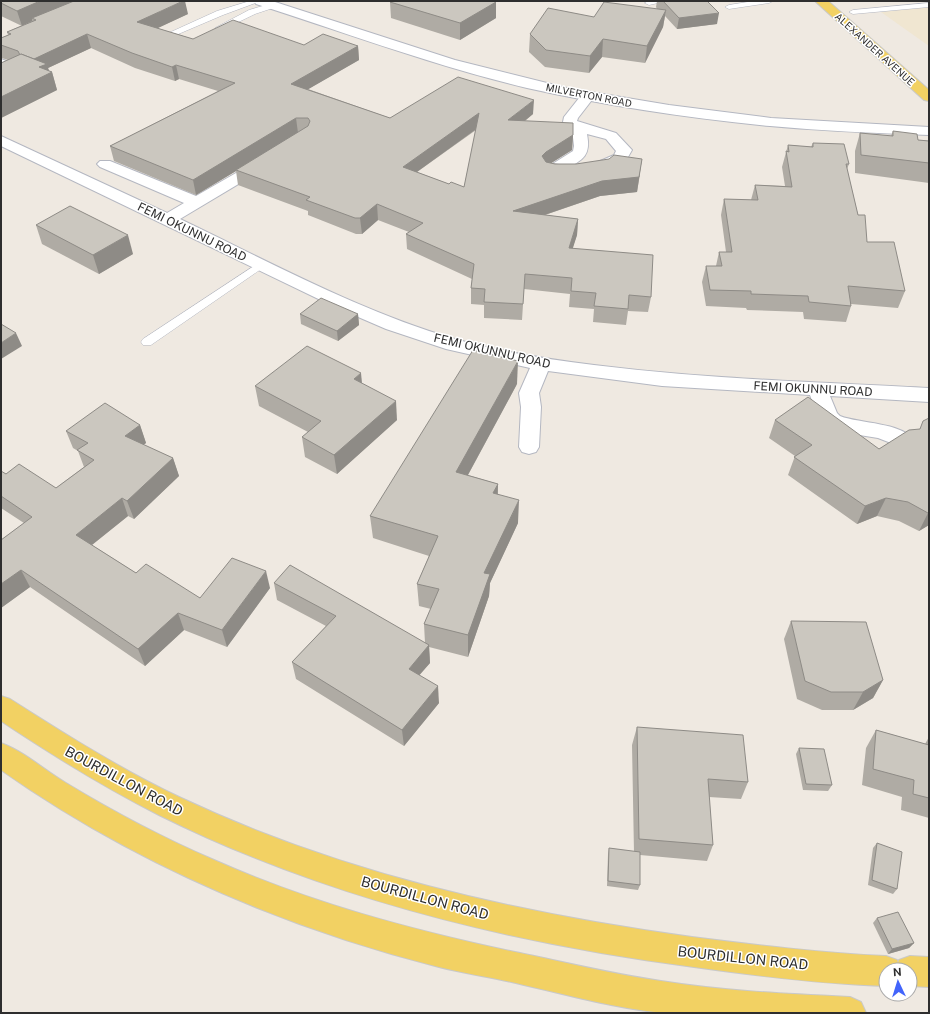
<svg xmlns="http://www.w3.org/2000/svg" width="930" height="1014" viewBox="0 0 930 1014" font-family="'Public Sans',sans-serif">
<style>
.education{fill:#f0e6d1}
.lines{fill:none;stroke-linecap:round;stroke-linejoin:round}
.service-casing{stroke:#b4b7c1;stroke-width:1}
.minor-casing{stroke:#b4b7c1;stroke-width:2}
.tertiary-casing{stroke:#b4b7c1;stroke-width:2}
.primary-casing{stroke:#c9c9c9;stroke-width:2}
.service{fill:#fff;fill-rule:evenodd}
.minor{fill:#fff;fill-rule:evenodd}
.tertiary{fill:#fff;fill-rule:evenodd}
.primary{fill:#f2d163;fill-rule:evenodd}
.wall{fill:#afaba4;fill-rule:evenodd}
.shaded-wall{fill:#8e8b86}
.building{fill:#cbc7bf;stroke:#8e8b86;fill-rule:evenodd}
.labels{text-anchor:middle;dominant-baseline:central;stroke-width:3;stroke-linejoin:round;paint-order:stroke}
.far-street-label{font-size:10px;fill:#2e2e2e;stroke:#fff}
.street-label{font-size:12px;fill:#2e2e2e;stroke:#fff}
.near-street-label{font-size:14px;fill:#2e2e2e;stroke:#fff}
</style>
<rect width="100%" height="100%" fill="#efe9e1"/>
<polygon class="education" points="929,7 929,46 881,12"/>
<g class="lines">
<g class="service-casing">
<g id="service">
<polygon points="250,1 261,1 223,15 169,38 162,36 217,11"/>
<polygon points="648,1 667,1 649,5 645,3"/>
<polygon points="754,1 773,1 769,3 729,9 725,7 729,5"/>
<polygon points="273,3 276,3 276,7 255,14 222,30 215,28 249,10"/>
<polygon points="929,3 929,7 853,14 849,12 853,10"/>
<polygon points="260,262 264,263 265,265 264,267 151,345 143,345 141,342 143,339"/>
</g>
</g>
<g class="minor-casing">
<g id="minor">
<polygon points="1,59 22,67 24,70 22,73 1,83 1,73 6,70 1,68"/>
<path d="M588,92L593,93L595,96L578,118L577,121L616,133L632,150C629,155 627,160 623,163C606,175 566,181 546,176L543,171L546,168L573,151L574,146L572,129L568,128L563,122L564,117L583,93ZM587,134L606,139L616,151L614,155L591,165L565,169C584,160 591,155 587,134Z"/>
<path d="M1,136L167,213L184,203L100,167L97,164L100,161H110L196,196L257,161H267L270,164L267,167L180,219C270,262 359,311 455,339C500,352 548,359 594,365C705,379 817,382 929,388V402L830,396L837,413L840,416C860,424 903,422 914,441L911,446L904,448L878,438L847,433L826,426L818,417L810,395L662,386L548,371L539,393L541,407L539,447L536,452L529,454L522,452L519,447L521,407L519,393L530,368L446,349L386,329L335,307L1,146Z"/>
</g>
</g>
<g class="tertiary-casing">
<path id="tertiary" d="M254,1H272L455,60L567,88L669,105L771,118L929,127V135C876,133 823,131 770,126C689,118 607,106 527,88C435,66 346,33 256,4Z"/>
</g>
<g class="primary-casing">
<g id="primary">
<polygon points="815,1 828,1 929,90 929,101 924,100"/>
<path d="M1,696L10,699C65,734 120,769 179,797C340,873 516,913 692,937C756,945 821,953 886,956L897,960L898,963L899,960L910,956L929,957V987L910,986V970H886V986C822,984 758,976 694,967C510,943 326,898 159,815C104,787 52,755 1,721Z"/>
<path d="M1,743C25,752 44,770 66,783C114,812 163,838 214,860C311,903 411,930 515,952C564,962 612,974 661,981C724,991 787,994 850,997L861,1002L866,1013C820,1013 774,1013 728,1013C707,1013 685,1014 664,1013C618,1009 569,995 524,985C496,978 467,974 439,967C283,927 132,862 1,770Z"/>
</g>
</g>
<use href="#service" class="service"/>
<use href="#minor" class="minor"/>
<use href="#tertiary" class="tertiary"/>
<use href="#primary" class="primary"/>
</g>
<g class="wall">
<path d="M1,1L188,14L157,28L193,39L304,45L358,46L359,60L308,89L390,118L533,114L525,121L573,135L572,150L551,163L640,174L637,192L600,196L545,215L578,219L577,235L572,249L651,297L648,312L628,311L626,325L593,322L594,309L569,307L570,294L524,289L522,320L484,318V305L471,304V288L472,279L407,249L406,234L409,232L378,220L362,234H356L308,215V211L238,185L236,171L196,195L114,161L110,146L218,91L179,79L175,81L135,68L91,48L48,68L49,71L52,72L57,90L1,118V63L8,60L2,58H1V38L8,35L7,32L32,21L22,26L1,16ZM476,130L464,187L449,184L417,172Z"/>
<polygon points="657,1 707,1 717,24 677,29 665,16 663,27 645,63 602,57 589,73 545,67 529,52 530,34 594,17 657,9 656,7"/>
<polygon points="390,2 496,2 496,18 460,40 391,18"/>
<polygon points="893,131 918,140 929,141 929,183 855,173 855,151 860,133 891,136"/>
<polygon points="813,143 849,164 847,169 858,215 867,242 905,291 898,308 851,304 851,306 846,322 804,319 803,312 747,310 746,308 706,306 702,282 706,266 716,266 719,252 726,252 721,215 724,199 751,200 755,185 785,186 782,167 788,145 811,147"/>
<polygon points="36,225 133,254 99,274 42,244"/>
<polygon points="300,314 358,314 359,325 338,341 301,324"/>
<polygon points="362,384 397,420 337,474 305,457 302,437 308,432 259,406 255,386"/>
<polygon points="517,384 468,475 498,484 498,494 518,523 490,583 489,596 468,657 429,647 430,663 419,675 439,703 404,746 296,679 292,662 326,626 277,600 274,583 425,643 424,624 431,609 419,606 417,584 429,556 373,538 370,516"/>
<polygon points="929,418 929,525 919,531 899,521 877,516 857,524 788,475 795,456 769,438 775,420 879,449 920,429"/>
<polygon points="140,425 146,443 143,445 173,458 179,476 134,519 128,516 92,545 136,573 200,598 270,588 227,647 184,630 145,666 30,587 1,608 1,540 24,523 1,508 1,471 6,474 56,488 84,467 78,451 73,448 66,431"/>
<polygon points="791,621 883,680 873,698 853,710 822,710 797,699 784,639"/>
<polygon points="637,727 748,782 741,799 709,797 713,845 707,861 640,855 640,885 638,890 607,886 608,854 609,848 634,852 632,745"/>
<polygon points="876,730 925,744 929,737 929,818 901,810 902,797 862,785 866,748"/>
<polygon points="799,748 832,785 828,791 803,790 796,754"/>
<polygon points="877,843 897,889 893,894 868,885 873,848"/>
<polygon points="877,918 914,943 909,948 888,954 873,923"/>
</g>
<g class="shaded-wall">
<polygon points="40,1 80,1 32,18 32,21 22,26 17,11"/>
<polygon points="183,1 185,1 188,14 141,36 137,22"/>
<polygon points="496,2 496,18 460,40 460,23"/>
<polygon points="666,10 663,27 645,63 647,46"/>
<polygon points="719,13 717,24 677,29 679,18"/>
<polygon points="87,34 91,48 48,68 50,73 52,72 57,90 1,118 1,97 31,60"/>
<polygon points="603,39 602,57 589,73 590,56"/>
<polygon points="358,46 359,60 293,98 291,84"/>
<polygon points="176,65 179,79 175,81 172,67"/>
<polygon points="534,100 533,114 507,135 508,120"/>
<polygon points="479,113 479,127 403,182 403,167"/>
<polygon points="296,118 298,133 236,170 236,171 196,195 193,180"/>
<polygon points="573,135 572,150 545,167 542,156 546,152"/>
<polygon points="642,159 637,192 600,196 512,226 513,211"/>
<polygon points="377,204 378,220 362,234 360,218"/>
<polygon points="578,219 577,235 568,264 569,248"/>
<polygon points="128,235 133,254 99,274 93,255"/>
<polygon points="358,314 359,325 338,341 337,331"/>
<polygon points="16,333 22,346 1,359 1,343"/>
<polygon points="518,361 517,384 457,495 456,472"/>
<polygon points="361,373 363,393 354,379"/>
<polygon points="396,401 397,420 337,474 334,455"/>
<polygon points="140,425 146,443 131,454 125,436"/>
<polygon points="173,458 179,476 134,519 127,501"/>
<polygon points="498,484 497,506 493,493"/>
<polygon points="122,498 128,516 83,552 76,535"/>
<polygon points="886,498 877,516 857,524 865,506"/>
<polygon points="519,500 518,523 490,583 489,596 468,657 468,635 484,573"/>
<polygon points="928,513 929,513 929,525 919,531"/>
<polygon points="21,570 30,587 1,608 1,584"/>
<polygon points="266,571 270,588 227,647 222,630"/>
<polygon points="178,613 184,630 145,666 138,649"/>
<polygon points="429,645 430,663 410,686 409,669"/>
<polygon points="883,680 873,698 853,710 863,692"/>
<polygon points="438,686 439,703 404,746 402,730"/>
<polygon points="914,943 909,948 888,954 892,949"/>
</g>
<g class="building">
<polygon points="1,1 40,1 17,11 1,3"/>
<path d="M74,1H183L137,22L193,39L233,20L304,45L323,34L358,46L291,84L390,118L458,77L534,100L508,120L573,123V135L546,152L542,156L546,162L555,164H576L609,159L614,155L642,159L639,177L602,181L513,211L578,219L569,248L653,255L651,297L629,295L628,309L594,306L596,293L571,291L572,278L525,274L523,304L484,302L485,289L471,288L474,264L406,234L423,223L377,204L360,218H355L306,200L310,197L236,170L308,126L310,121L308,118H296L193,180L110,146L235,83L176,65L172,67L132,53L87,34L34,59L21,54L20,55L18,51L1,45V38L11,34L7,32L36,20L32,18ZM479,113L464,187L451,182L449,184L403,167Z"/>
<polygon points="392,1 492,1 496,2 460,23 390,2"/>
<polygon points="663,1 707,1 719,13 679,18"/>
<polygon points="604,2 666,10 647,46 603,39 590,56 546,50 530,34 548,8 594,17"/>
<polygon points="21,54 47,64 39,67 52,72 1,97 1,63"/>
<polygon points="893,131 917,134 918,140 929,141 929,163 861,155 860,133 893,136"/>
<polygon points="813,143 844,144 849,164 846,164 858,215 865,215 867,242 894,242 905,291 848,286 851,306 809,302 808,296 751,294 751,291 710,290 706,266 722,266 719,252 732,252 724,199 758,200 755,185 792,187 786,151 789,152 788,145 813,147"/>
<polygon points="70,206 128,235 93,255 36,225"/>
<polygon points="321,298 358,314 337,331 300,314"/>
<polygon points="1,324 16,333 1,343"/>
<polygon points="307,346 361,373 354,379 396,401 334,455 302,437 321,421 255,386"/>
<polygon points="473,350 518,361 456,472 498,484 493,493 519,500 484,573 490,574 468,635 424,624 439,589 417,584 438,536 370,516"/>
<polygon points="808,397 879,449 909,430 920,429 923,421 929,418 929,513 928,513 908,502 886,498 865,506 794,457 812,445 775,420"/>
<polygon points="105,403 140,425 125,436 173,458 127,501 122,498 76,535 136,573 146,564 200,598 232,558 266,571 222,630 178,613 138,649 21,570 1,584 1,540 32,517 1,496 1,471 6,474 19,464 56,488 94,460 77,450 88,443 66,431"/>
<polygon points="290,565 429,645 409,669 438,686 402,730 292,662 336,616 274,583"/>
<polygon points="791,621 866,622 883,680 863,692 831,692 805,681"/>
<polygon points="637,727 743,735 748,782 708,779 713,845 639,839"/>
<polygon points="876,730 929,745 929,798 913,794 914,780 873,769"/>
<polygon points="799,748 824,749 832,785 806,784"/>
<polygon points="877,843 902,852 897,889 872,880"/>
<polygon points="609,848 640,852 640,885 608,881"/>
<polygon points="898,912 914,943 892,949 877,918"/>
</g>
<g class="labels">
<g class="far-street-label">
<text transform="translate(875 49) rotate(42)">ALEXANDER AVENUE</text>
<text transform="translate(589 95) rotate(11)">MILVERTON ROAD</text>
</g>
<g class="street-label">
<text transform="translate(192 232) rotate(26)">FEMI OKUNNU ROAD</text>
<text transform="translate(492 351) rotate(13)">FEMI OKUNNU ROAD</text>
<text transform="translate(813 389) rotate(3)">FEMI OKUNNU ROAD</text>
</g>
<g class="near-street-label">
<text transform="translate(124 781) rotate(28)">BOURDILLON ROAD</text>
<text transform="translate(425 898) rotate(15)">BOURDILLON ROAD</text>
<text transform="translate(743 958) rotate(6)">BOURDILLON ROAD</text>
</g>
</g>
<rect width="930" height="1014" fill="none" stroke="#2e2e2e" stroke-width="4"/>
<g transform="translate(898 982) rotate(356)"><circle r="19" fill="#ffffff" stroke="#ababab"/>
<path d="M0-3L7 15L0 10L-7 15Z" fill="#4264fb"/>
<text y="-6" font-size="11" font-weight="bold" text-anchor="middle" fill="#2e2e2e">N</text>
</g>
</svg>
